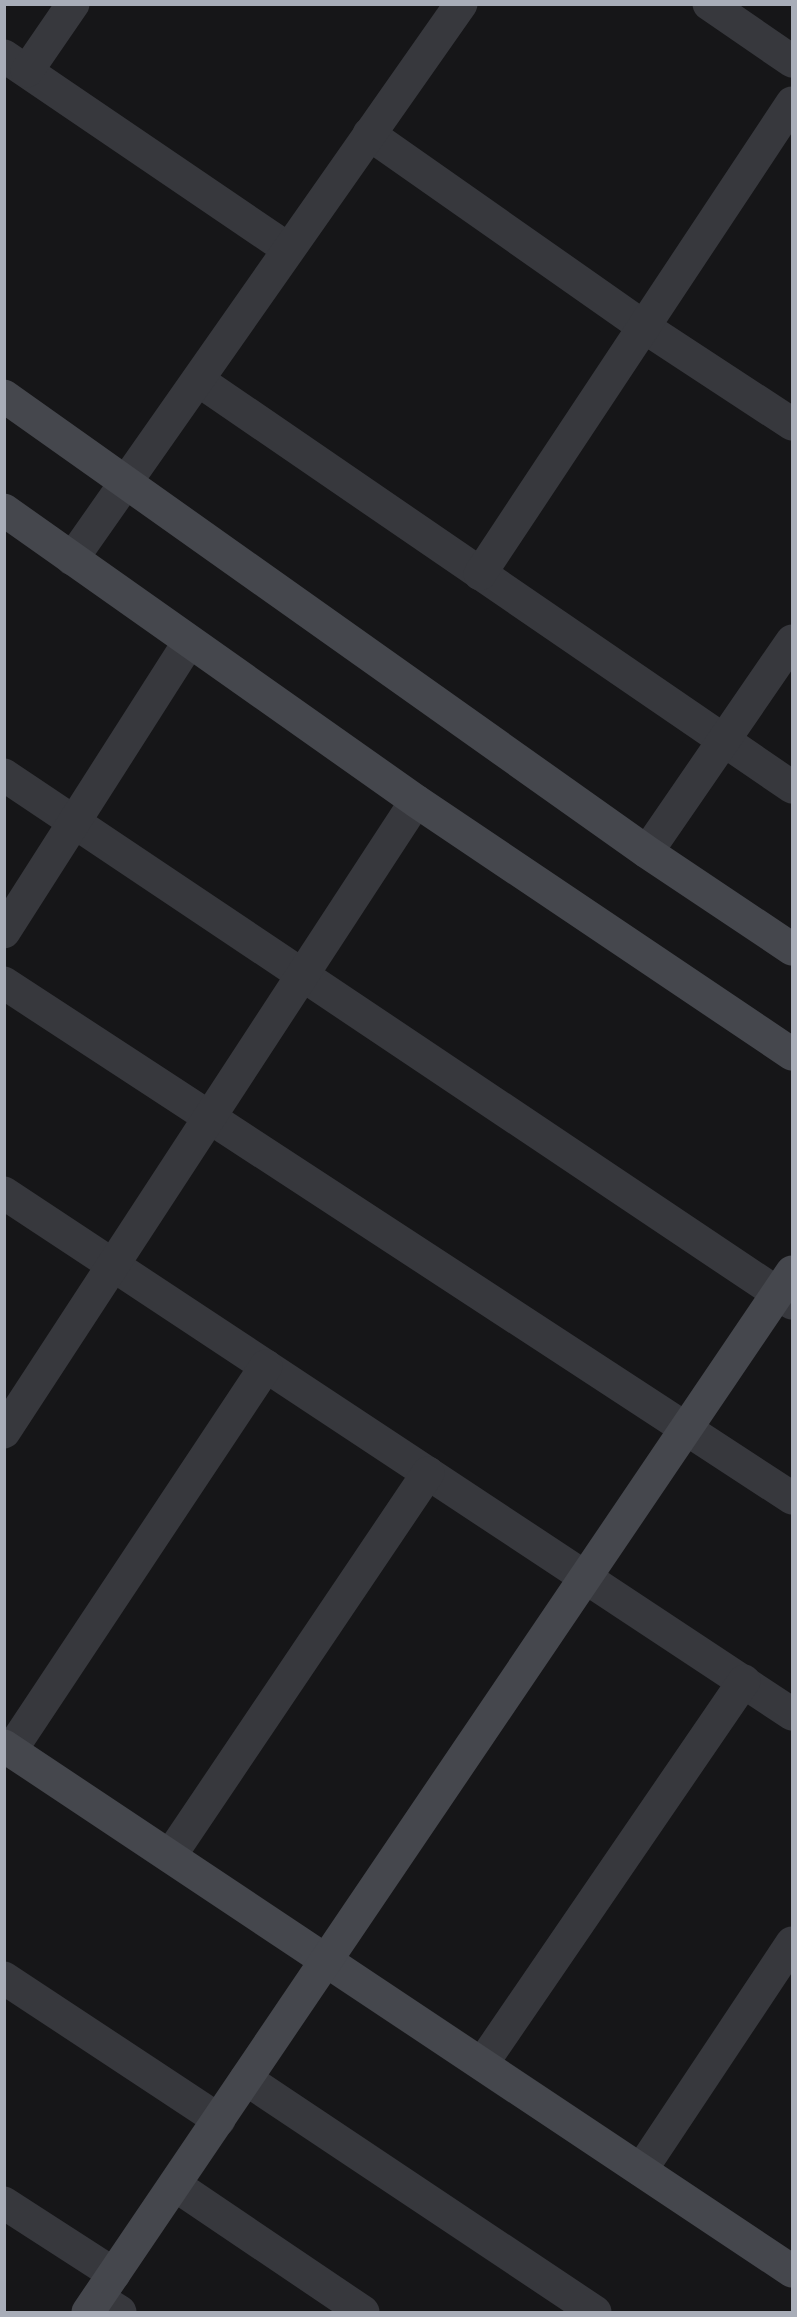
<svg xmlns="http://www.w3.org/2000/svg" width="797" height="2317" viewBox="0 0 797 2317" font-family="Rubik,sans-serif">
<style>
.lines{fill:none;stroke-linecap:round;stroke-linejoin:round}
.street{stroke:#37383d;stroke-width:33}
.secondary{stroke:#45474d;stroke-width:33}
</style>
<rect width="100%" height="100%" fill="#161618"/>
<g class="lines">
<g class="street">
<polyline points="709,4 792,61"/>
<polyline points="4,56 288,249"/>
<polyline points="27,71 73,4"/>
<polyline points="369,134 644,327 792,424"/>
<polyline points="198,380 792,787"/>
<polyline points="72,559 461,4"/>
<polyline points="480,574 792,103"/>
<polyline points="4,775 792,1303"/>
<polyline points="647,852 792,641"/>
<polyline points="4,932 189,642"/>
<polyline points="4,983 792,1498"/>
<polyline points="4,1193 792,1714"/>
<polyline points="4,1432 416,801"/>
<polyline points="11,1750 266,1366"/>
<polyline points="170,1856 428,1473"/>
<polyline points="4,1978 219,2120"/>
<polyline points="482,2064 744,1681"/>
<polyline points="246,2079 595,2312"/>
<polyline points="641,2170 792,1943"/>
<polyline points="175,2185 363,2312"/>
<polyline points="4,2203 114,2274"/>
<polyline points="98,2298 120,2312"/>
</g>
<g class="secondary">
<polyline points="4,396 647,852 792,949"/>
<polyline points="4,510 416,801 792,1054"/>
<polyline points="4,1746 792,2271"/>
<polyline points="88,2312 792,1272"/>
</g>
</g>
<rect width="797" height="2317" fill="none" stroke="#a8adb8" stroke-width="12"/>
</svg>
